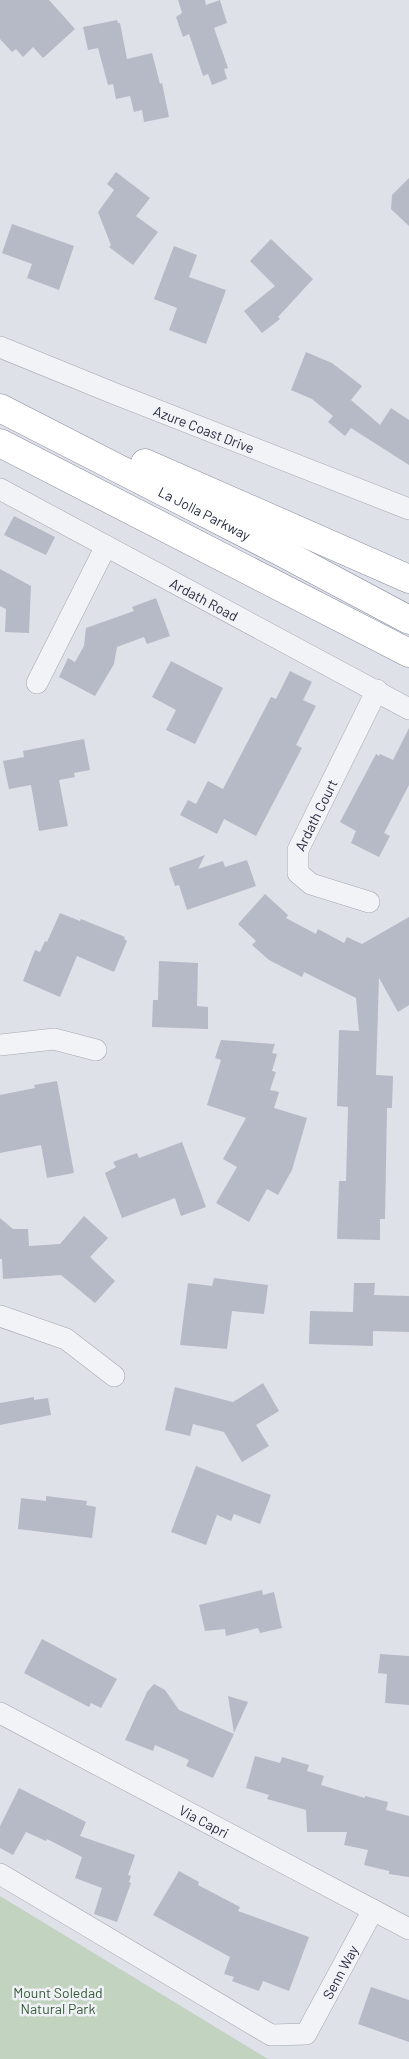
<svg xmlns="http://www.w3.org/2000/svg" width="409" height="2059" viewBox="0 0 409 2059" font-family="Barlow,sans-serif">
<style>
.green{fill:#c2d3c0}
.building{fill:#b6bac6}
.lines{fill:none;stroke-linecap:round;stroke-linejoin:round}
.minor-casing{stroke:#a4a7b3;stroke-width:22}
.highway-casing{stroke:#868ca0;stroke-width:29}
.minor{stroke:#f2f3f7;stroke-width:21}
.highway{stroke:#fff;stroke-width:28}
.labels{text-anchor:middle;dominant-baseline:central;stroke-width:5;stroke-linejoin:round;paint-order:stroke}
.street-label{font-size:14px;fill:#272c41;stroke:#eff1f7}
.park-label{font-size:14px;fill:#355d34;stroke:#eff1f7}
</style>
<rect width="100%" height="100%" fill="#dfe1e9"/>
<polygon class="green" points="0,1896 268,2059 0,2059"/>
<g class="building">
<polygon points="0,0 49,0 75,29 43,58 33,47 23,57 16,49 12,52 0,39"/>
<polygon points="178,0 205,0 206,5 220,0 227,23 214,28 228,68 224,69 227,79 212,85 208,74 203,76 189,34 183,37 176,17 182,13"/>
<polygon points="117,20 118,23 120,23 127,59 152,53 160,84 162,83 169,117 144,122 142,110 134,112 130,96 116,99 113,84 108,85 98,48 88,50 83,27"/>
<polygon points="116,172 150,198 136,216 158,232 133,265 109,247 111,245 98,212 114,190 107,184"/>
<polygon points="409,178 409,226 391,209 392,195"/>
<polygon points="12,224 74,246 59,290 27,278 32,264 2,253"/>
<polygon points="271,239 313,279 278,317 280,319 262,333 244,311 275,286 250,261"/>
<polygon points="174,246 197,255 189,277 226,290 206,344 169,330 177,308 154,299"/>
<polygon points="306,352 332,363 362,386 351,400 380,425 391,408 409,420 409,465 351,428 345,436 328,422 333,416 312,399 291,390"/>
<polygon points="14,516 55,537 46,555 4,535"/>
<polygon points="0,569 31,586 29,633 5,632 6,609 0,606"/>
<polygon points="156,598 170,636 147,644 144,637 117,647 114,664 95,696 59,677 68,658 75,662 84,646 86,628 134,611 132,607"/>
<polygon points="171,661 223,688 195,744 166,730 176,710 152,697"/>
<polygon points="290,671 312,682 303,700 316,706 296,745 302,748 256,836 224,819 217,834 180,815 188,800 196,804 208,781 223,789 271,697 276,699"/>
<polygon points="409,728 409,785 384,833 390,836 379,857 351,843 356,831 340,822 376,754 379,756 380,754 393,760"/>
<polygon points="84,739 90,770 74,773 75,777 59,780 68,826 39,831 31,785 9,789 3,761 24,757 23,751"/>
<polygon points="205,855 198,869 223,861 225,867 247,860 256,886 187,910 179,885 175,886 169,868"/>
<polygon points="265,894 288,915 286,918 316,934 318,929 344,943 347,937 362,944 409,917 409,1005 398,1012 379,978 376,1075 393,1076 392,1108 387,1108 385,1219 380,1219 380,1240 337,1239 339,1181 346,1181 348,1107 337,1106 339,1030 359,1031 356,998 304,972 302,977 269,960 252,945 256,941 238,924"/>
<polygon points="60,913 80,921 81,919 125,937 124,939 127,941 114,972 77,956 60,997 23,981 35,950 40,952 45,941 47,942"/>
<polygon points="159,961 198,963 197,1006 208,1007 208,1029 152,1027 153,1000 158,1000"/>
<polygon points="221,1040 275,1044 272,1053 277,1054 272,1071 276,1072 270,1090 279,1092 274,1108 307,1118 292,1170 278,1195 267,1189 249,1222 216,1203 237,1167 223,1159 246,1118 207,1105 221,1060 215,1058"/>
<polygon points="57,1081 74,1173 47,1178 41,1145 0,1153 0,1095 35,1088 34,1085"/>
<polygon points="182,1142 206,1207 181,1216 175,1198 122,1218 105,1173 116,1167 113,1162 137,1153 139,1158"/>
<polygon points="84,1216 108,1238 90,1257 115,1281 95,1303 61,1275 3,1279 2,1259 0,1259 0,1218 13,1229 28,1229 29,1246 60,1244"/>
<polygon points="214,1278 268,1285 264,1314 232,1311 227,1349 180,1345 188,1283 212,1286"/>
<polygon points="354,1283 375,1283 374,1295 409,1296 409,1332 373,1331 373,1346 309,1344 310,1311 353,1312"/>
<polygon points="263,1383 279,1411 256,1425 269,1446 242,1462 224,1432 193,1424 190,1436 165,1430 175,1387 233,1402"/>
<polygon points="34,1397 34,1400 48,1398 51,1415 0,1425 0,1403"/>
<polygon points="196,1466 271,1495 260,1524 234,1514 231,1521 217,1515 206,1545 171,1532"/>
<polygon points="46,1496 87,1501 86,1505 96,1507 92,1538 18,1529 21,1498 46,1501"/>
<polygon points="262,1590 263,1595 274,1592 282,1628 260,1633 258,1628 226,1636 225,1629 205,1631 199,1605"/>
<polygon points="42,1639 117,1679 101,1708 91,1703 89,1707 24,1673"/>
<polygon points="380,1654 409,1656 409,1705 385,1703 387,1674 378,1673"/>
<polygon points="154,1684 165,1690 179,1710 234,1734 213,1778 186,1766 189,1760 155,1745 153,1751 125,1740 147,1692"/>
<polygon points="228,1696 248,1702 234,1733"/>
<polygon points="255,1756 280,1763 282,1757 309,1765 307,1771 324,1776 321,1785 365,1798 365,1796 388,1802 386,1810 409,1816 409,1877 389,1874 389,1871 364,1865 368,1850 344,1845 347,1832 307,1832 306,1810 267,1799 269,1795 246,1788"/>
<polygon points="19,1788 86,1822 80,1836 135,1855 128,1875 131,1876 129,1882 131,1883 117,1922 94,1914 102,1888 75,1878 82,1857 47,1839 46,1841 26,1832 13,1855 0,1848 0,1826"/>
<polygon points="179,1871 199,1882 198,1885 240,1907 238,1911 309,1937 289,1991 263,1981 259,1991 232,1981 234,1977 224,1974 230,1957 153,1915"/>
<polygon points="371,1987 409,2000 409,2042 358,2024"/>
</g>
<g class="lines">
<g class="minor-casing">
<g id="minor">
<path id="s1" d="M0,347L113,393L409,509"/>
<path id="s2" d="M0,489L409,709"/>
<polyline points="37,683 106,546"/>
<path id="s3" d="M369,902L311,884L298,873V850L377,690"/>
<polyline points="0,1045 54,1039 96,1050"/>
<polyline points="0,1316 66,1339 114,1376"/>
<path id="s4" d="M0,1713L409,1929"/>
<path id="s5" d="M0,1874L271,2035L306,2034L373,1910"/>
</g>
</g>
<g class="highway-casing">
<g id="highway">
<path id="s6" d="M0,408L287,555L409,620"/>
<polyline points="0,443 409,653"/>
<polyline points="145,463 409,579"/>
</g>
</g>
<use href="#minor" class="minor"/>
<use href="#highway" class="highway"/>
</g>
<g class="labels">
<g class="street-label">
<text stroke="none"><textPath href="#s1" startOffset="220">Azure Coast Drive</textPath></text>
<text stroke="none"><textPath href="#s6" startOffset="230">La Jolla Parkway</textPath></text>
<text stroke="none"><textPath href="#s2" startOffset="232">Ardath Road</textPath></text>
<text stroke="none"><textPath href="#s3" startOffset="140">Ardath Court</textPath></text>
<text stroke="none"><textPath href="#s4" startOffset="231">Via Capri</textPath></text>
<text stroke="none"><textPath href="#s5" startOffset="421">Senn Way</textPath></text>
</g>
<g class="park-label">
<text x="58" y="1992">Mount Soledad<tspan x="58" dy="16">Natural Park</tspan></text>
</g>
</g>
</svg>
